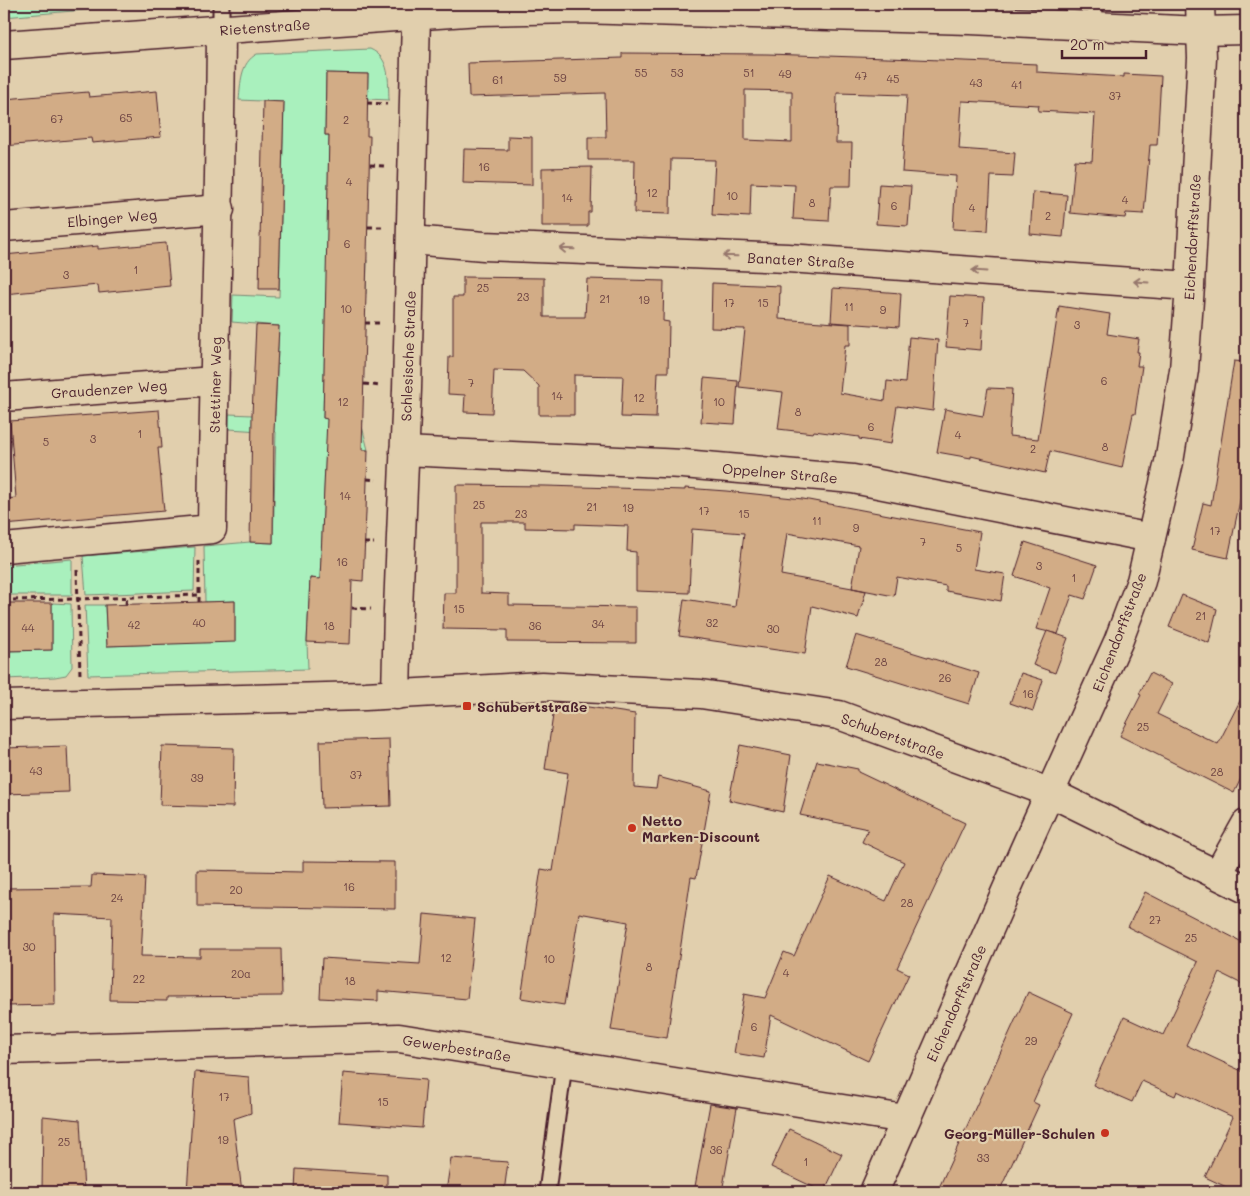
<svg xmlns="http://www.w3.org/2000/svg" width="1250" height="1196" viewBox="0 0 1250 1196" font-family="Mali,sans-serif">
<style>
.grass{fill:#a9f0bd;stroke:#7a8874}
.building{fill:#d2ac86;stroke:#4a1f2b;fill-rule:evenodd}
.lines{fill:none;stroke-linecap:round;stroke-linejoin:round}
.service-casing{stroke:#4a1f2b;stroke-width:19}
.minor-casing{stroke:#4a1f2b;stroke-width:31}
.path{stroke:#4a1f2b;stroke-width:3;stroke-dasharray:5 4;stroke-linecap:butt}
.service{stroke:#e1cfad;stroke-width:15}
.minor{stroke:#e1cfad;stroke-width:28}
.oneway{stroke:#96776c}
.poi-dot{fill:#c8321e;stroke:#e1cfad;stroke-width:2}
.labels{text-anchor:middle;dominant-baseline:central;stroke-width:4.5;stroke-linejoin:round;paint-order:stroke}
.number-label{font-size:11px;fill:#6c4242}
.street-label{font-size:14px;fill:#4a1f2b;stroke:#e1cfad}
.poi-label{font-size:14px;font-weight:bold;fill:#4a1f2b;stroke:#e1cfad;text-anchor:start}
</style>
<rect width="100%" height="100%" fill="#e1cfad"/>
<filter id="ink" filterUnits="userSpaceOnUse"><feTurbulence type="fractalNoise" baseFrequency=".02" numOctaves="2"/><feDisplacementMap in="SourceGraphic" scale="10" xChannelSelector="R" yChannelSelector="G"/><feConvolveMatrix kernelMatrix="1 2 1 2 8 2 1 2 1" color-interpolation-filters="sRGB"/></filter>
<g filter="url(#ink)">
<g class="grass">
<polygon points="4,4 153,4 4,17"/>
<polygon points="181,4 209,4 209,7 181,10"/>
<path d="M370,49C391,58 388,81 389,100L367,99L368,74L326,73L325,135H329L327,259L367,260L366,294L326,292L323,418L363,420L362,426L368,450L326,449L320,579L310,578L307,642L308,669L88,675L85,605H105L107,646L235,641V601L205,602L204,546L250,542L273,543L276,432L229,429V414L275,416L279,326L232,322L233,295L279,297L284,102L239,100C241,83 240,63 257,54Z"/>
<polygon points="195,547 194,591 86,595 83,556"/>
<polygon points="72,559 72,595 4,595 4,565"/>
<polygon points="52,603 71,604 72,667 66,675 55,677 4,679 4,651 52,650"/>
</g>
<g class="building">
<path d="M622,53L767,54L916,59L1037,64V72L1124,77V74L1161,76L1157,145H1150L1144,214L1126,213L1125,218L1070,213L1075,160L1092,161L1095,114L1038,111L1039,105L962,101L959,149L1015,153L1013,177L991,176L988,231L953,229L956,176L902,172L907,95L837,93L836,143H852L851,186H831L829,221L793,219L795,185L751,183L750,217L712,215L715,160L671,159L670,214L634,213L635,160H588V137H606L605,93L469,97L468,63L622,58ZM745,90L792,91V142L745,140Z"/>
<polygon points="326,73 368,74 367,136 370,136 362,450 368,450 366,512 363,581 352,580 350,644 307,642 310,578 320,579 327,419 323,418 329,135 325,135"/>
<polygon points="157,91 161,137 92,143 91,138 4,146 4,99 88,92 89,97"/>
<polygon points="263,101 284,102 279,289 259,289"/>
<polygon points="508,136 532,137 532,185 463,183 464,149 508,150"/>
<polygon points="592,167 591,212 588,212 588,226 542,226 542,168"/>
<polygon points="879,184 911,186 908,226 876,224"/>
<polygon points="1033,192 1067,195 1063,237 1030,234"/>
<polygon points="166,243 170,286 99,293 98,285 4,294 4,255 98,246 98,249"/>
<polygon points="463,277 544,278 544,317 585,317 587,279 664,281 663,321 669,322 668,372 658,372 656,418 621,417 623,376 574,375 574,415 539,415 539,386 523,371 494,370 492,413 464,412 465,395 448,394 449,357 453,357 453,297 463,297"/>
<polygon points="712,283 780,286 779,319 850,324 850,345 845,345 840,393 885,401 887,381 905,383 909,337 938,340 933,411 897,406 891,444 859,439 859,437 814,431 813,433 778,429 783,392 739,387 745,329 711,328"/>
<polygon points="833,288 901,293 899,327 831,322"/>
<polygon points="950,296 984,298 981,350 946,347"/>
<polygon points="1059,306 1110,314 1107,334 1139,339 1137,352 1139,352 1137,366 1142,366 1135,414 1133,414 1122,468 1050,451 1045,473 971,456 971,458 937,452 945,409 983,416 988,388 1012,389 1009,436 1038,439"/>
<polygon points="256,325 279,326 274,431 273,543 250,542 252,415"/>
<polygon points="1234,361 1246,362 1246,472 1228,558 1192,550 1203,503 1211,505"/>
<polygon points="704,378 738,381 735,424 701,422"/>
<polygon points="159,410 162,448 158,448 164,511 4,525 4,499 16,498 10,421"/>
<path d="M456,485L546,486L685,490V488L726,491L803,499L980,532L974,569L1005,574L1001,601L946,591V586L897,577L894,596L852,588L866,591L858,618L812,606L805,654L679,636L684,599L735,607L744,533L692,529L689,593L636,591V552L627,551L628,526L575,524V529L525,528V522H481V593L509,594V605L636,607V643L507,642V630L443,629L444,593H456ZM787,533L859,546L852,588L781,575Z"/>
<polygon points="1025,542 1097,565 1085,599 1072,595 1058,634 1036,629 1050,588 1014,576"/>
<polygon points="1182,595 1217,609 1209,643 1169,627"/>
<polygon points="235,601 235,642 107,646 105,605"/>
<polygon points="4,603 52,603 52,650 4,651"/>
<polygon points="1047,631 1068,638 1055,673 1033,665"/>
<polygon points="856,635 979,673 969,704 846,666"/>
<polygon points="1021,673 1043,680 1033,711 1010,703"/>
<polygon points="1150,673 1172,684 1157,714 1218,744 1246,689 1246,768 1234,793 1120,736 1141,695 1139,694"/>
<polygon points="555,702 635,714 634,787 656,789 658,777 711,791 696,878 691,877 667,1038 611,1030 628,922 579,913 564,1005 521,998 541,869 553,871 568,773 545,769"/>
<polygon points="389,739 391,806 322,808 320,741"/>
<polygon points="740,745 791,755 783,812 729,800"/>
<polygon points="67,746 69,792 4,794 4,748"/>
<polygon points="162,746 234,748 233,807 160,805"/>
<polygon points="817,761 858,769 858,772 965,823 897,968 909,974 868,1061 771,1015 764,1058 734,1053 744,994 765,998 784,952 794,956 830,876 886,901 904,862 862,842 868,829 800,815"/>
<polygon points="303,861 395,862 395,909 197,906 197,870 303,872"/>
<polygon points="92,875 145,877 141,956 200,957 200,949 281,949 282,996 167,997 167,1001 110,1000 112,917 54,914 55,1005 4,1006 4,888 91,887"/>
<polygon points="1145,892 1246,944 1246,986 1220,973 1186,1045 1246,1073 1246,1192 1237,1192 1205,1177 1233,1117 1177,1091 1175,1096 1142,1081 1132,1102 1093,1085 1124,1017 1163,1035 1198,962 1128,927"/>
<polygon points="424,914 475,919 467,999 378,991 378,1001 320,998 322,958 420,964"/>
<polygon points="1028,992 1073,1013 1033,1102 1039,1105 999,1192 937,1192"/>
<polygon points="195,1072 249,1077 251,1113 233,1119 242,1192 187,1192"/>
<polygon points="343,1073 426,1080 422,1128 339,1122"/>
<polygon points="710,1104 737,1108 722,1192 694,1192"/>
<polygon points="43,1116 80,1120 84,1192 42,1192"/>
<polygon points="789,1129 842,1154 824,1192 771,1167"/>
<polygon points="451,1158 508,1162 504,1192 446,1192"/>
<polygon points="296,1169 387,1175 387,1192 295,1192"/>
</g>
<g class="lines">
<g class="service-casing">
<g id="service">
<polyline points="1094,26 1095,4"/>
<polyline points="221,30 221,4"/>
<polyline points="547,1192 564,1065"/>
</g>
</g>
<g class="minor-casing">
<g id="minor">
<polyline points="4,45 480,11 578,9 970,20 1201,31 1246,30"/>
<polyline points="4,227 220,209"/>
<polyline points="411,240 484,246 788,258 1190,286"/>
<polyline points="4,397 214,381"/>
<polyline points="404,451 683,464 853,479 1151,538"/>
<path d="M4,548L212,529C214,363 220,197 221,30"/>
<polyline points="396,695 398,610 407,389 416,16"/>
<polyline points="4,705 365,696 542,686 701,694 839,715 1051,793 1246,889"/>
<polyline points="1218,874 1246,824"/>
<polyline points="4,1050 399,1038 905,1119"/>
<polyline points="874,1192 1024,850 1118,642 1141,581 1169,462 1184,370 1190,286 1202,58 1200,4"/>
</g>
</g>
<g class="path">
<polyline points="367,103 387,104"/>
<polyline points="370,165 384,166"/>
<polyline points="368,227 383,227"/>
<polyline points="365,323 382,323"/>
<polyline points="364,384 381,386"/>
<polyline points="367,479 376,480"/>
<polyline points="364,543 374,543"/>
<polyline points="77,570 80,676"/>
<polyline points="4,600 78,599 199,595"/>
<polyline points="199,602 199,557"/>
<polyline points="126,604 127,597"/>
<polyline points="352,608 371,609"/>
</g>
<use href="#service" class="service"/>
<use href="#minor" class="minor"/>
</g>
<defs><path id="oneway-shaft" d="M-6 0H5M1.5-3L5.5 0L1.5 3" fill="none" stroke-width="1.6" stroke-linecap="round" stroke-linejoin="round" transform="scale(1.25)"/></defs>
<g class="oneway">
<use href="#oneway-shaft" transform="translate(567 249) rotate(-178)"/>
<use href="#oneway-shaft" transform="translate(730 256) rotate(-178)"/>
<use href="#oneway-shaft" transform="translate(979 271) rotate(-176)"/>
<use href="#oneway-shaft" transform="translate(1141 282) rotate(-176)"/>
</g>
</g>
<g class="poi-dot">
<rect x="462" y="701" width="10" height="10" rx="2.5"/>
<circle cx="632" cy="828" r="5"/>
<circle cx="1105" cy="1133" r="5"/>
</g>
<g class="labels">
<g class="number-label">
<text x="641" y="72">55</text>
<text x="677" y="72">53</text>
<text x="749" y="72">51</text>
<text x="785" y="73">49</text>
<text x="861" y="75">47</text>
<text x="560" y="77">59</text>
<text x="893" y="78">45</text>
<text x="498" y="79">61</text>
<text x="976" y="82">43</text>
<text x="1017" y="84">41</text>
<text x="1115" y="95">37</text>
<text x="126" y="117">65</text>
<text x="57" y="118">67</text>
<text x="346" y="119">2</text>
<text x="484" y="166">16</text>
<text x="349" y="181">4</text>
<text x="652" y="192">12</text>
<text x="732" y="195">10</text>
<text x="567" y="197">14</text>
<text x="1125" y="199">4</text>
<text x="812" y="202">8</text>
<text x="894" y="205">6</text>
<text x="972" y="207">4</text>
<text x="1048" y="215">2</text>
<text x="347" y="243">6</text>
<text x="136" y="269">1</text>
<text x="66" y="274">3</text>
<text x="483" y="287">25</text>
<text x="523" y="296">23</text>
<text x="605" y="298">21</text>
<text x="644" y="299">19</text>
<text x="729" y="302">17</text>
<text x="763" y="302">15</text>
<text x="849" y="306">11</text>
<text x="346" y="308">10</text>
<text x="883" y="309">9</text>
<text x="966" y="322">7</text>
<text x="1077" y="324">3</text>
<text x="1104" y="380">6</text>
<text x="471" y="382">7</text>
<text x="557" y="395">14</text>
<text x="639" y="397">12</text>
<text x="343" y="401">12</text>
<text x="719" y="401">10</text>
<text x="798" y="411">8</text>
<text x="871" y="426">6</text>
<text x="140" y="433">1</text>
<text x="958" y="434">4</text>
<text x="93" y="438">3</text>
<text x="46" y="441">5</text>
<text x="1105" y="446">8</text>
<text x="1033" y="448">2</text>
<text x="345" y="495">14</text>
<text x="479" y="504">25</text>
<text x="592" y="506">21</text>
<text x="628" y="507">19</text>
<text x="704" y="510">17</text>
<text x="521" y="513">23</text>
<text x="744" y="513">15</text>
<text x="817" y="520">11</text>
<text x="856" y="527">9</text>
<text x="1215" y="530">17</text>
<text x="923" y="541">7</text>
<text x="959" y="547">5</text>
<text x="342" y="561">16</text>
<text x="1039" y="565">3</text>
<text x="1074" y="577">1</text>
<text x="459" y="608">15</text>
<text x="1201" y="615">21</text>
<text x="199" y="622">40</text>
<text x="712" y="622">32</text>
<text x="598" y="623">34</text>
<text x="134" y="624">42</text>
<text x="329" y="625">18</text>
<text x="535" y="625">36</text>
<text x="28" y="627">44</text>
<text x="773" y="628">30</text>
<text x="881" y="661">28</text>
<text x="945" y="677">26</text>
<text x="1028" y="693">16</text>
<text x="1143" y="726">25</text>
<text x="36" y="770">43</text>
<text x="1217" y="771">28</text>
<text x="356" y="774">37</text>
<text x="197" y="777">39</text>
<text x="349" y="886">16</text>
<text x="236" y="889">20</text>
<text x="117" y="897">24</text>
<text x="907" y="902">28</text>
<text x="1155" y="919">27</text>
<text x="1191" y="937">25</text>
<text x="29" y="946">30</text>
<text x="446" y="957">12</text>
<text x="549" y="958">10</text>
<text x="649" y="966">8</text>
<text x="786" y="972">4</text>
<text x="241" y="973">20a</text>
<text x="139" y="978">22</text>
<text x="350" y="980">18</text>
<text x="754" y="1026">6</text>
<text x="1031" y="1040">29</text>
<text x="224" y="1096">17</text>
<text x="383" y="1101">15</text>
<text x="223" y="1139">19</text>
<text x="64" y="1141">25</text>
<text x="716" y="1149">36</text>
<text x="983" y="1157">33</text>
<text x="806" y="1161">1</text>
</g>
<g class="street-label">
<text transform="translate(265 27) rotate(-4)">Rietenstraße</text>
<text transform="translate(112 218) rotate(-5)">Elbinger Weg</text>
<text transform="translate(1192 237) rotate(-87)">Eichendorffstraße</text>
<text transform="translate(801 260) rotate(3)">Banater Straße</text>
<text transform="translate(408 356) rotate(-88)">Schlesische Straße</text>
<text transform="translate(215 385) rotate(-89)">Stettiner Weg</text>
<text transform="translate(109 389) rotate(-4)">Graudenzer Weg</text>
<text transform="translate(780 473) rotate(5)">Oppelner Straße</text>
<text transform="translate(1119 632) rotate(-69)">Eichendorffstraße</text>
<text transform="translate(893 736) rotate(20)">Schubertstraße</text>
<text transform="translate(956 1003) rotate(-66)">Eichendorffstraße</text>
<text transform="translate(457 1048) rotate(9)">Gewerbestraße</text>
</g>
<g class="poi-label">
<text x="477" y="706">Schubertstraße</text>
<text x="642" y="820">Netto<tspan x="642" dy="16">Marken-Discount</tspan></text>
<text x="1095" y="1133" text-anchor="end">Georg-Müller-Schulen</text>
</g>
</g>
<rect width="1250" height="1196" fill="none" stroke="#e1cfad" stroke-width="20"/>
<rect x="10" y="10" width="1230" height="1176" fill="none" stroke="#4a1f2b" stroke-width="2" filter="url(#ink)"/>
<path d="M1062 50v8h84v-8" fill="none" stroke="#4a1f2b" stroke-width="2.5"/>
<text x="1070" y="50" font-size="15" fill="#4a1f2b" stroke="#e1cfad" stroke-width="4" paint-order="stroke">20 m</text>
</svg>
